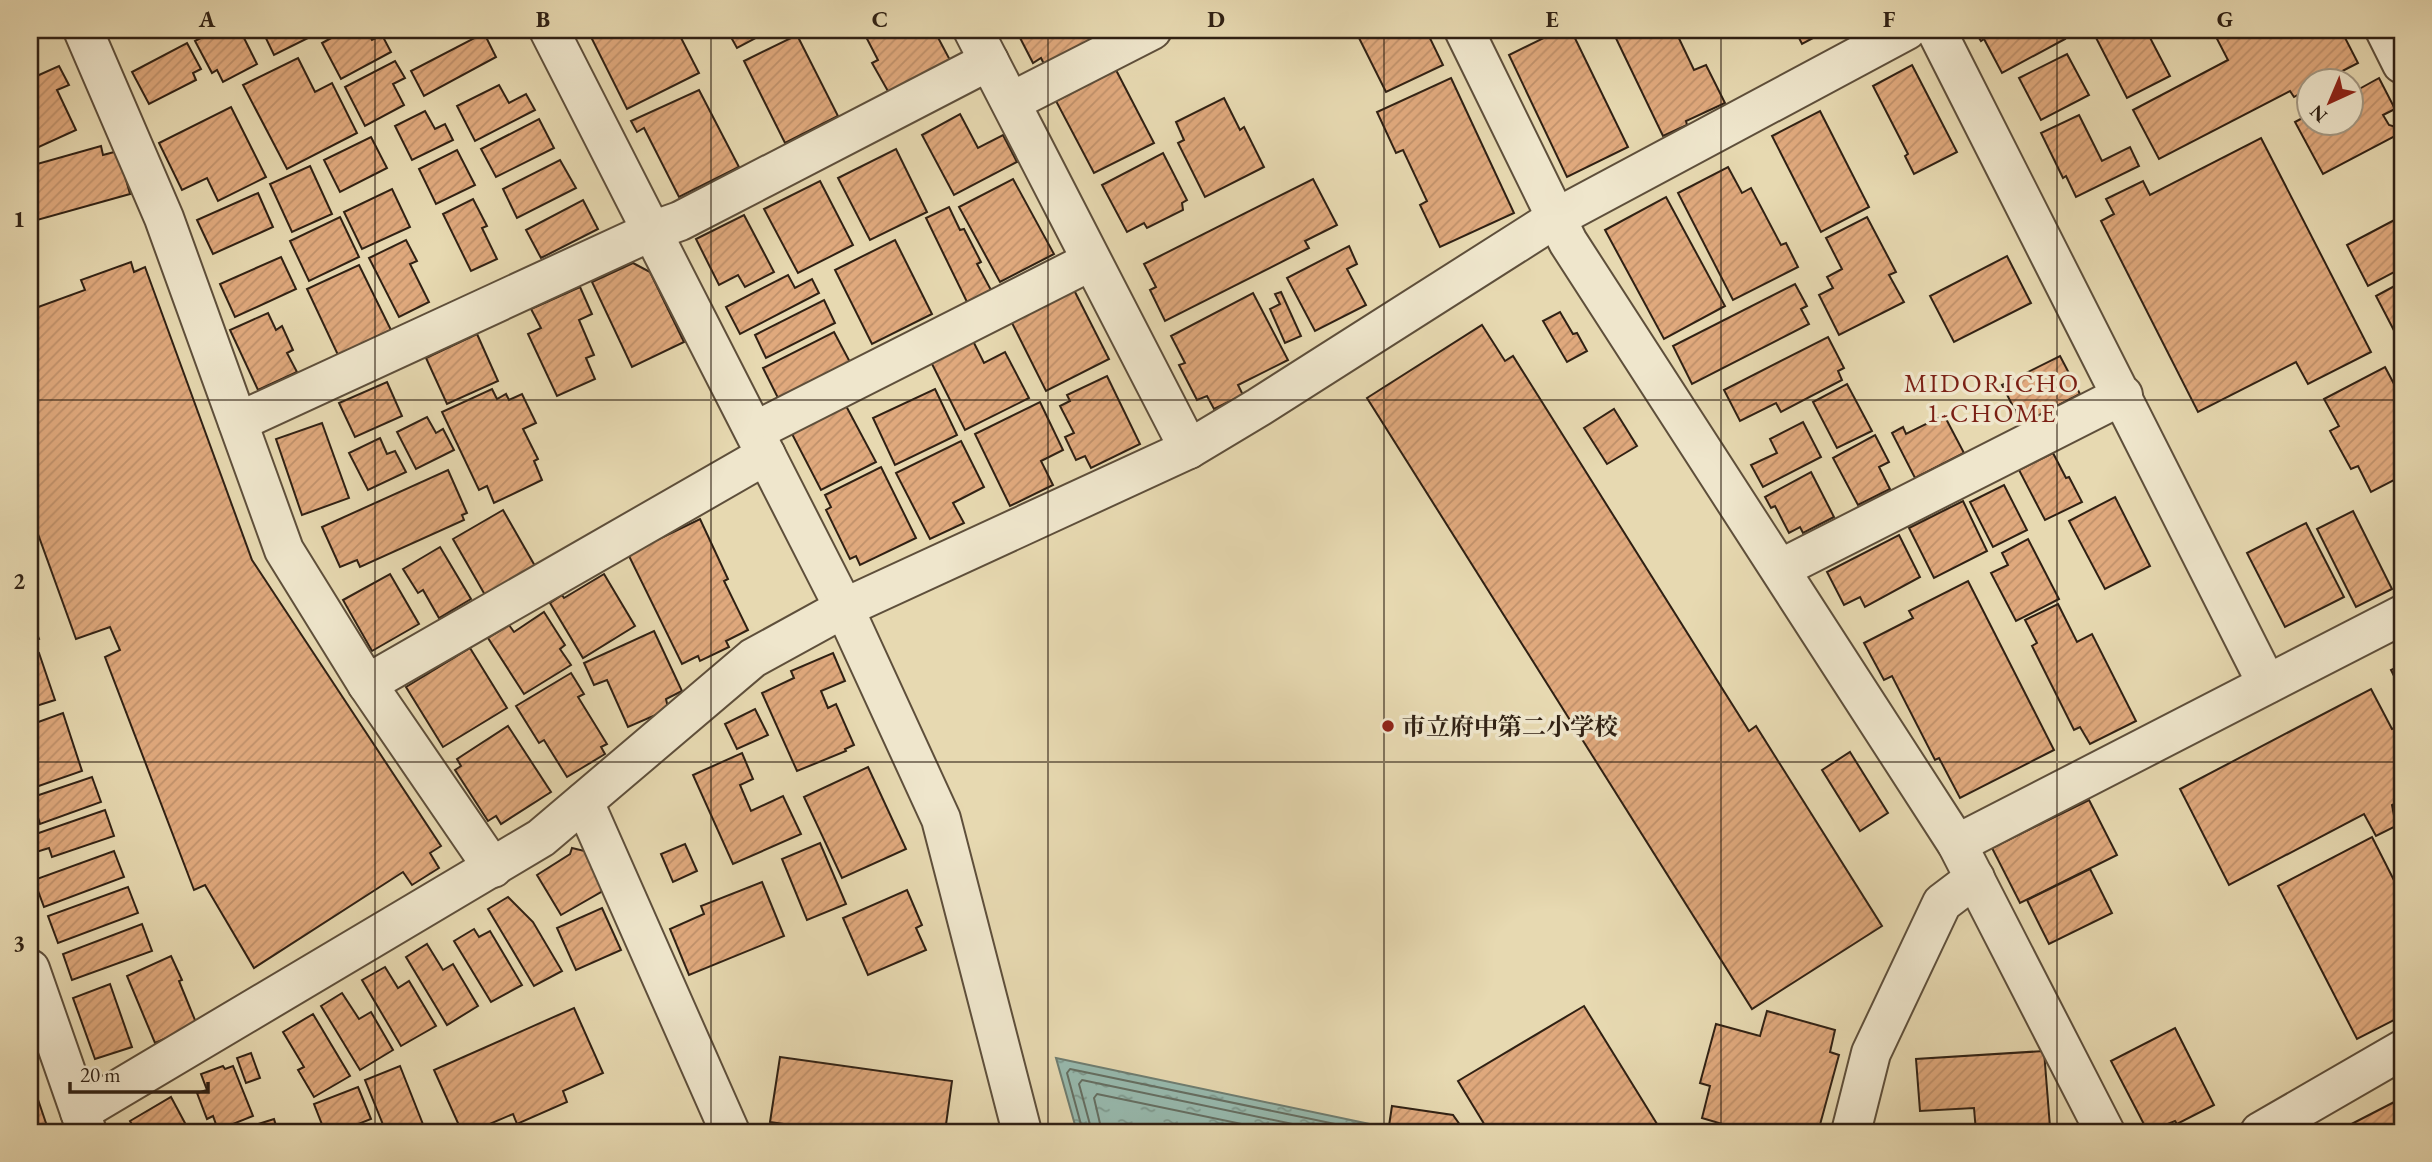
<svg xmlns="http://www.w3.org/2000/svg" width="2432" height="1162" viewBox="0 0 2432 1162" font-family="'EB Garamond','Noto Serif JP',serif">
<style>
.water{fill:url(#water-ripples);stroke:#6e7d71;stroke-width:2}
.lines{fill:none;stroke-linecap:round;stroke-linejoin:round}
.shore{stroke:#646e62;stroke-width:2}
.building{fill:url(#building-hatch);stroke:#302114;stroke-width:2}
.street-casing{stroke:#5e4f3b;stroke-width:42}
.street{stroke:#efe6cc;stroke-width:38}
.grid{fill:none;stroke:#302114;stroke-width:2;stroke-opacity:0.55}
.poi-dot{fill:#8f2418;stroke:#efe6cc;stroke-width:2.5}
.labels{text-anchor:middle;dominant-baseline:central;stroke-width:7;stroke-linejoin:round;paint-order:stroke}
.poi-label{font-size:24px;font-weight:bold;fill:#302114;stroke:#efe6cc;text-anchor:start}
.neighbourhood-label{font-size:26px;letter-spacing:2px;fill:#7a1f14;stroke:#efe6cc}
.neatline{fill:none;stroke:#302114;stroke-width:2.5}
.grid-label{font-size:23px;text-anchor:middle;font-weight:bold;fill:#302114}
</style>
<defs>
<pattern id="water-ripples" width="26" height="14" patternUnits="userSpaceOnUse" patternTransform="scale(1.75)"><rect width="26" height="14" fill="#97baaf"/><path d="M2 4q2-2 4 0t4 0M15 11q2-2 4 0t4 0" fill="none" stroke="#7c978d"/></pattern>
<pattern id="building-hatch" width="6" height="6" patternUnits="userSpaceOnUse" patternTransform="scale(1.75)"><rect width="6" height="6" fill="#e0a97d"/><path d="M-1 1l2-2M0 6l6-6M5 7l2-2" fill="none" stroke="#c0916b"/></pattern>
</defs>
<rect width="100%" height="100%" fill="#e7d9b1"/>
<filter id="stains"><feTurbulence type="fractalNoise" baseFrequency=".00286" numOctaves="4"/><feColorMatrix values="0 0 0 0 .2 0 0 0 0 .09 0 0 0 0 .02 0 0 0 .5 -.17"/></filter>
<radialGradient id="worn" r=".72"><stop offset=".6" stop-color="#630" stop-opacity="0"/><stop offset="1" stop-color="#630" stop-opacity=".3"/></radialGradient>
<polygon class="water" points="1056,1058 1389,1128 1388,1132 1077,1132"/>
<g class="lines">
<g class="shore">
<polyline points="1083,1132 1067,1073 1070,1069 1374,1132"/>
<polyline points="1092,1132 1079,1084 1082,1080 1331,1132"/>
<polyline points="1102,1132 1094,1098 1097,1094 1280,1132"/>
</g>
</g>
<g class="building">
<polygon points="216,30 240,30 257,64 223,82 217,70 212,73 195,41"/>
<polygon points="262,30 324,30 274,55"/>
<polygon points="346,30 367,30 372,40 382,35 391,52 341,79 322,43"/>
<polygon points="605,30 677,30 699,73 627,109 591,37"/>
<polygon points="727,30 771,30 737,48"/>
<polygon points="871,30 934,30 951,62 889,93 872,63 878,60 864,33"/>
<polygon points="1016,30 1114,30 1045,66 1041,58 1033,63"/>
<polygon points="1355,30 1426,30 1443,65 1386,92"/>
<polygon points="1560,30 1571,30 1628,147 1567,177 1509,55"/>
<polygon points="1612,30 1675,30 1694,70 1706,65 1725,103 1686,121 1687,125 1663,136"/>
<polygon points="1795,30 1828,30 1802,44"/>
<polygon points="1974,30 2060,30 2065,39 2002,73 1984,39 1981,41"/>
<polygon points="2092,30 2146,30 2170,76 2127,98"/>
<polygon points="2218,30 2232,30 2235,35 2244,30 2341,30 2358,63 2325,80 2310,80 2310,88 2294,97 2290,91 2159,159 2133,110 2228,60 2216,37"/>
<polygon points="484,33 496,57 424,96 411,71"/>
<polygon points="797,35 838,116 785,143 744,61"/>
<polygon points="187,43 201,69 193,73 196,80 149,104 132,72"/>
<polygon points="2067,54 2089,95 2041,120 2019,78"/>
<polygon points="298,58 315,92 332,83 357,133 287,169 243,85"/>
<polygon points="395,61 405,78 393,84 404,105 365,126 345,87"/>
<polygon points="1912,65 1957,152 1914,174 1905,156 1908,154 1873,86"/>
<polygon points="59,66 69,85 57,90 76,130 30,151 30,79"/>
<polygon points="1116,70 1154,143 1094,173 1056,101"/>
<polygon points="1451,78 1514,213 1440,247 1420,205 1427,201 1403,150 1396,153 1377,112"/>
<polygon points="2379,78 2395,109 2383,115 2389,125 2399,128 2399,134 2323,174 2295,122 2310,114 2310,122 2352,122 2352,93"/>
<polygon points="499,85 509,103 526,94 535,110 475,141 457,106"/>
<polygon points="699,90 739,167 679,197 644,128 637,132 631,121"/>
<polygon points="1224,98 1240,130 1244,127 1264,167 1205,197 1178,143 1184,140 1176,122"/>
<polygon points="231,107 266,177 218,201 207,178 182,190 159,143"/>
<polygon points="425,111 435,129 445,124 453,140 412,160 395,126"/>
<polygon points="1820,111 1869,207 1821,232 1772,136"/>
<polygon points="960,114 978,148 1003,135 1017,162 954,195 922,135"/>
<polygon points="2079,115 2102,161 2130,147 2139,166 2076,197 2066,176 2063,178 2041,133"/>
<polygon points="539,119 554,148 496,177 481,149"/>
<polygon points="371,137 387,168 340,192 324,160"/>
<polygon points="2261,138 2371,352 2308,384 2296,362 2198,412 2101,221 2114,214 2106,199 2143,181 2150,195"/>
<polygon points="101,146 103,155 118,151 130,194 30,222 30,166"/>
<polygon points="896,149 927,212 870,240 838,178"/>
<polygon points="457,150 475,185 436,204 419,169"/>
<polygon points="1163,153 1187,200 1182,203 1183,210 1147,228 1144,223 1127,232 1102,185"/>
<polygon points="560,160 576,188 517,218 503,189"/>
<polygon points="310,166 332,214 292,232 270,184"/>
<polygon points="1728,167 1742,193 1751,188 1781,245 1786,243 1798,267 1733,300 1678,193"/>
<polygon points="1013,179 1054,254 1000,282 959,207"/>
<polygon points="1313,179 1337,225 1305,241 1309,248 1165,321 1150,290 1156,287 1144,264"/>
<polygon points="820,181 853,245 798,273 764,209"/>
<polygon points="392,189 410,227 362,249 344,212"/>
<polygon points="258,193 273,227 213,254 197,220"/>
<polygon points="1666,197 1725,306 1664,339 1605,230"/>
<polygon points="473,199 487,226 482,228 497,259 471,271 443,214"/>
<polygon points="583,200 598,229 541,258 526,230"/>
<polygon points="949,207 960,230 964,229 981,262 977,264 991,290 967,302 926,218"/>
<polygon points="744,215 774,272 745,287 738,275 719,285 696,239"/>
<polygon points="2402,216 2402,268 2368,286 2347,245"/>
<polygon points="340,217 359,257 309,281 290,241"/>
<polygon points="1867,217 1896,272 1889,275 1904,302 1839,335 1819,295 1833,288 1827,277 1842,269 1826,238"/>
<polygon points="406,240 417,261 410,264 429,302 399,317 369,258"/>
<polygon points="895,240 932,314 872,344 835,270"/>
<polygon points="1349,246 1357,264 1347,269 1366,305 1315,331 1287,278"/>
<polygon points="2007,256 2031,303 1954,342 1930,296"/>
<polygon points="281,257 296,289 235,317 220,284"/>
<polygon points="131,262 134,272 145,267 252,560 441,846 430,853 439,868 412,885 403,872 254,968 205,885 194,890 105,657 120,650 110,627 76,639 30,512 30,310 85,290 81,280"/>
<polygon points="633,263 650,272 684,342 632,367 592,282"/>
<polygon points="359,265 391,330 338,355 307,289"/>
<polygon points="788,275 795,288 812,279 819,293 740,334 726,307"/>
<polygon points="2402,282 2402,344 2401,344 2376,296"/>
<polygon points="1795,284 1807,306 1801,309 1809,324 1692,384 1673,346"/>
<polygon points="580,287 592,314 579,320 594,355 586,358 595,379 557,396 528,334 541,328 531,309"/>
<polygon points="1074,290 1109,359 1046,391 1011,321"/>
<polygon points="1281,292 1301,336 1285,343 1270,309 1280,304 1275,294"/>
<polygon points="1253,293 1288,360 1238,385 1243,395 1214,409 1207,396 1197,400 1179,365 1185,363 1171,336"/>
<polygon points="824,300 835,323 766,358 755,335"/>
<polygon points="1560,312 1573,334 1577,333 1587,351 1567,362 1543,321"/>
<polygon points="268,313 276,330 282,326 293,350 287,353 297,372 258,390 230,330"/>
<polygon points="1482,325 1505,361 1513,356 1749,731 1756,726 1882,926 1752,1009 1367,398"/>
<polygon points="834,332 851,364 779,400 763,368"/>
<polygon points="477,334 498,381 447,404 426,358"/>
<polygon points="1828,337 1844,368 1838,371 1842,380 1781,412 1776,403 1740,421 1724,390"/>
<polygon points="972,339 984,363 1005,352 1029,398 965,430 930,360"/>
<polygon points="2060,356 2080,394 2022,424 2002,385"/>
<polygon points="2385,367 2402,399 2402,476 2371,492 2358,466 2351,469 2330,431 2339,426 2324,399"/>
<polygon points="1107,376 1140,444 1091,468 1085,456 1076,460 1065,437 1074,433 1060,406 1070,401 1067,395"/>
<polygon points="387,382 402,416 355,437 339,403"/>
<polygon points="1847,384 1872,431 1837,448 1813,402"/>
<polygon points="492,389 497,399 506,394 509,400 522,394 536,423 523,429 538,459 534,461 542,480 494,503 487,486 479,490 442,412"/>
<polygon points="935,389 957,435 895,465 873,418"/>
<polygon points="1040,402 1063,450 1041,461 1053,485 1010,506 975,434"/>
<polygon points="845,404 876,462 821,490 791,432"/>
<polygon points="1614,409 1637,446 1607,464 1584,428"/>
<polygon points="1944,415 1964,453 1915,478 1892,433 1903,427 1906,434"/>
<polygon points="427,417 436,433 443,429 454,450 416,469 397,432"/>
<polygon points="1803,422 1821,457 1763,487 1751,465 1777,453 1770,439"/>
<polygon points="322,423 349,498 302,515 276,439"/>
<polygon points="1875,435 1889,462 1879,467 1890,489 1858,505 1833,458"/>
<polygon points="380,438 387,454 395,451 406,472 368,490 349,453"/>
<polygon points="961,441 984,487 953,503 964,523 930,539 896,473"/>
<polygon points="2053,453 2066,478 2069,477 2082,502 2045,520 2019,470"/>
<polygon points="881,467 916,538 860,565 856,556 850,559 826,510 831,507 825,495"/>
<polygon points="448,470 467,513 462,515 464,520 360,567 357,560 340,567 322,527"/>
<polygon points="1811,472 1834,517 1803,533 1800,527 1789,533 1775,506 1771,508 1765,497"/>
<polygon points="2004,485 2027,530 1993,547 1970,502"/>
<polygon points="2115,497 2150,566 2105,589 2069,521"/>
<polygon points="1963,501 1987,551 1934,578 1909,528"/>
<polygon points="503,510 535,566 485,595 453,539"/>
<polygon points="2353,511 2392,589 2356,607 2317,529"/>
<polygon points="700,519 728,579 724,581 748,630 726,641 729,647 700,661 698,656 682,664 628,554"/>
<polygon points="2306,523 2344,597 2285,627 2247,553"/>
<polygon points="1899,535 1920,577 1865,607 1860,597 1844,605 1827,572"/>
<polygon points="2028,539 2059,599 2016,621 1991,573 2008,565 2002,553"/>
<polygon points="440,547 471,599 439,618 423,590 418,593 403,569"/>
<polygon points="390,574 419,624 372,651 343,600"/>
<polygon points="604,574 635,626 583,658 550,603 562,595 564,598"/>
<polygon points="1968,581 2054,750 1960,798 1939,758 1935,760 1892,676 1884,680 1864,643 1913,618 1909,611"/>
<polygon points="2058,604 2077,642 2092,634 2136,721 2090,744 2080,727 2074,730 2032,646 2037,643 2025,620"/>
<polygon points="544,612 565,645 560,649 571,665 524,694 488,638 509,625 514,632"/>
<polygon points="30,616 39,639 30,642"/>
<polygon points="654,631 682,691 666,699 668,708 665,711 628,727 607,680 594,685 584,663"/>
<polygon points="470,648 507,708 443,747 406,687"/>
<polygon points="39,653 55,700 30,708 30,656"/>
<polygon points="833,653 845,681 821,691 828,708 836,704 854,745 845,749 846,751 797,771 762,693 794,678 791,671"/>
<polygon points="2402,665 2402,692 2391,670"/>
<polygon points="571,673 584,694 578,697 607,744 601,747 605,754 567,777 544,740 539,743 516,706"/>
<polygon points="2371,689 2392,729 2402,725 2402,800 2392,805 2396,826 2376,836 2364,814 2229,885 2180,789"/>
<polygon points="755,709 768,735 737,749 725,724"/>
<polygon points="63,713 82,771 30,789 30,725"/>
<polygon points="508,726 551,792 501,824 496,816 488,821 455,770 461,766 457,759"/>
<polygon points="1850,752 1888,813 1860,831 1822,770"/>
<polygon points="742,753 753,779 740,785 751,811 783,796 801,834 733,864 693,775"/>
<polygon points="868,767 906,849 842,878 804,797"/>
<polygon points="92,777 101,802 40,824 37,814 30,817 30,798"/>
<polygon points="2089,800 2117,855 2020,903 1992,848"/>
<polygon points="105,810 114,836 52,857 49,848 30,854 30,836"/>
<polygon points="2372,837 2402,896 2402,1016 2357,1039 2278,886"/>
<polygon points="820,843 846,904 807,920 782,859"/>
<polygon points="685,844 697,871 673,882 661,854"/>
<polygon points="572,848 593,853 608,888 561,915 537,875 570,854"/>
<polygon points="114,851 124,877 44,907 34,880"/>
<polygon points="2090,869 2112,913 2049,944 2027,900"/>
<polygon points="762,882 784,936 689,975 670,929 704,914 701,906"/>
<polygon points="128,887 138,913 58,943 48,916"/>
<polygon points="907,890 922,925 916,928 926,950 868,975 843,918"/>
<polygon points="508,897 533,922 562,971 534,986 488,909"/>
<polygon points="602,908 621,950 576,970 557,928"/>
<polygon points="142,924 152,951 72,980 63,954"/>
<polygon points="474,929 479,937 490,931 522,985 491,1002 454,941"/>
<polygon points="427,944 443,970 453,964 478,1006 447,1025 406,957"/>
<polygon points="171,956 182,980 179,981 197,1025 155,1043 127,976"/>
<polygon points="385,967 398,988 409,981 436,1026 401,1046 362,980"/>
<polygon points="110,984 132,1047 95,1059 73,998"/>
<polygon points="342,993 359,1019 371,1012 393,1050 360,1070 321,1006"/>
<polygon points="1584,1006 1662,1132 1489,1132 1458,1081"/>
<polygon points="574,1008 603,1073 563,1091 567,1102 517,1124 513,1114 471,1132 462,1132 434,1070"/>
<polygon points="1767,1011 1835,1030 1830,1052 1839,1055 1818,1132 1734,1132 1736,1128 1702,1118 1710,1086 1700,1083 1716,1024 1760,1036"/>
<polygon points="313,1014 350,1076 314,1097 298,1070 304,1067 283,1032"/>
<polygon points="2175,1028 2214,1105 2177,1124 2175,1121 2148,1132 2111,1061"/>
<polygon points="2044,1051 2050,1127 1976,1132 1974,1108 1920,1111 1916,1059"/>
<polygon points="251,1053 260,1078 246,1083 237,1058"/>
<polygon points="780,1057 952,1081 945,1132 839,1132 770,1122"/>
<polygon points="223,1066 225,1069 233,1066 253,1116 218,1130 213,1116 207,1119 197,1093 207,1090 201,1074"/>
<polygon points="400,1066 426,1132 386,1132 365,1080"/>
<polygon points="30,1076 49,1132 30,1132"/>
<polygon points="358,1087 371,1119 358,1124 361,1132 325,1132 314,1104"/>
<polygon points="171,1097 186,1125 183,1127 186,1132 126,1132 134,1128 130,1121"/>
<polygon points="2402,1098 2402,1132 2336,1132"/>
<polygon points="1392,1106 1453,1115 1465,1132 1388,1132"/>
<polygon points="274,1119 278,1132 233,1132"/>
</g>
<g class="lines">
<g class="street-casing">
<g id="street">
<polyline points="83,30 164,218 284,550 367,684 493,868"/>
<polyline points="549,30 844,608 941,819 1022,1132"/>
<polyline points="973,30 1189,449"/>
<polyline points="1464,30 1568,242 1957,844 2105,1132"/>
<polyline points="1936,30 2267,684"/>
<polyline points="2385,30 2402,64"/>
<polyline points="1011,102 1152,30"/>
<polyline points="238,422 652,231 680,221 989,61"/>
<polyline points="755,431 1091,261"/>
<polyline points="1780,569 2123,395"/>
<polyline points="367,684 766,455"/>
<polyline points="584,802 730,1132"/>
<polyline points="1957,844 2402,615"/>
<polyline points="30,969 87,1132"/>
<polyline points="80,1112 541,838 753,658 844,608 1189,449 1259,407 1556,218 1907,30"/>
<polyline points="1851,1132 1871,1053 1942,903 1975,878"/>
<polyline points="2260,1132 2402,1050"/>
</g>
</g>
<use href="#street" class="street"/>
</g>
<path class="grid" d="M375,30V1132M711,30V1132M1048,30V1132M1384,30V1132M1721,30V1132M2057,30V1132M30,400H2402M30,762H2402"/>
<circle class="poi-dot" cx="1388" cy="726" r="7"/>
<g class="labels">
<g class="poi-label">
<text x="1402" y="726">市立府中第二小学校</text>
</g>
<g class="neighbourhood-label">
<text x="1992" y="383">MIDORICHO<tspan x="1992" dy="30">1-CHOME</tspan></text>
</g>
</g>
<rect width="2432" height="1162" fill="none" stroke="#e7d9b1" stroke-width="77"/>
<g transform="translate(2330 102) rotate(224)"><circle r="33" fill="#efe6cc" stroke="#a39782" stroke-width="2"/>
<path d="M0-5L12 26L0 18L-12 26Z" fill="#8f2418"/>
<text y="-10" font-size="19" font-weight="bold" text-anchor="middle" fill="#302114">N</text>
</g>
<path d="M70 1082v10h138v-10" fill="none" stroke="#302114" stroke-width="3.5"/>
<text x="80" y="1082" font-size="21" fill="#302114" stroke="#efe6cc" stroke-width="5" paint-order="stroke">20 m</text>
<rect x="38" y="38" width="2356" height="1086" class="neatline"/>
<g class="grid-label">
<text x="207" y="27">A</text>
<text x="543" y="27">B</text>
<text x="880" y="27">C</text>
<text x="1216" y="27">D</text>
<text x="1552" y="27">E</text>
<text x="1889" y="27">F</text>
<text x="2225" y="27">G</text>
<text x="19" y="227">1</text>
<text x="19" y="589">2</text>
<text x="19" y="951">3</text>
</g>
<rect width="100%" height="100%" filter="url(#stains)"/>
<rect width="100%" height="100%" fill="url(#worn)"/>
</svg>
